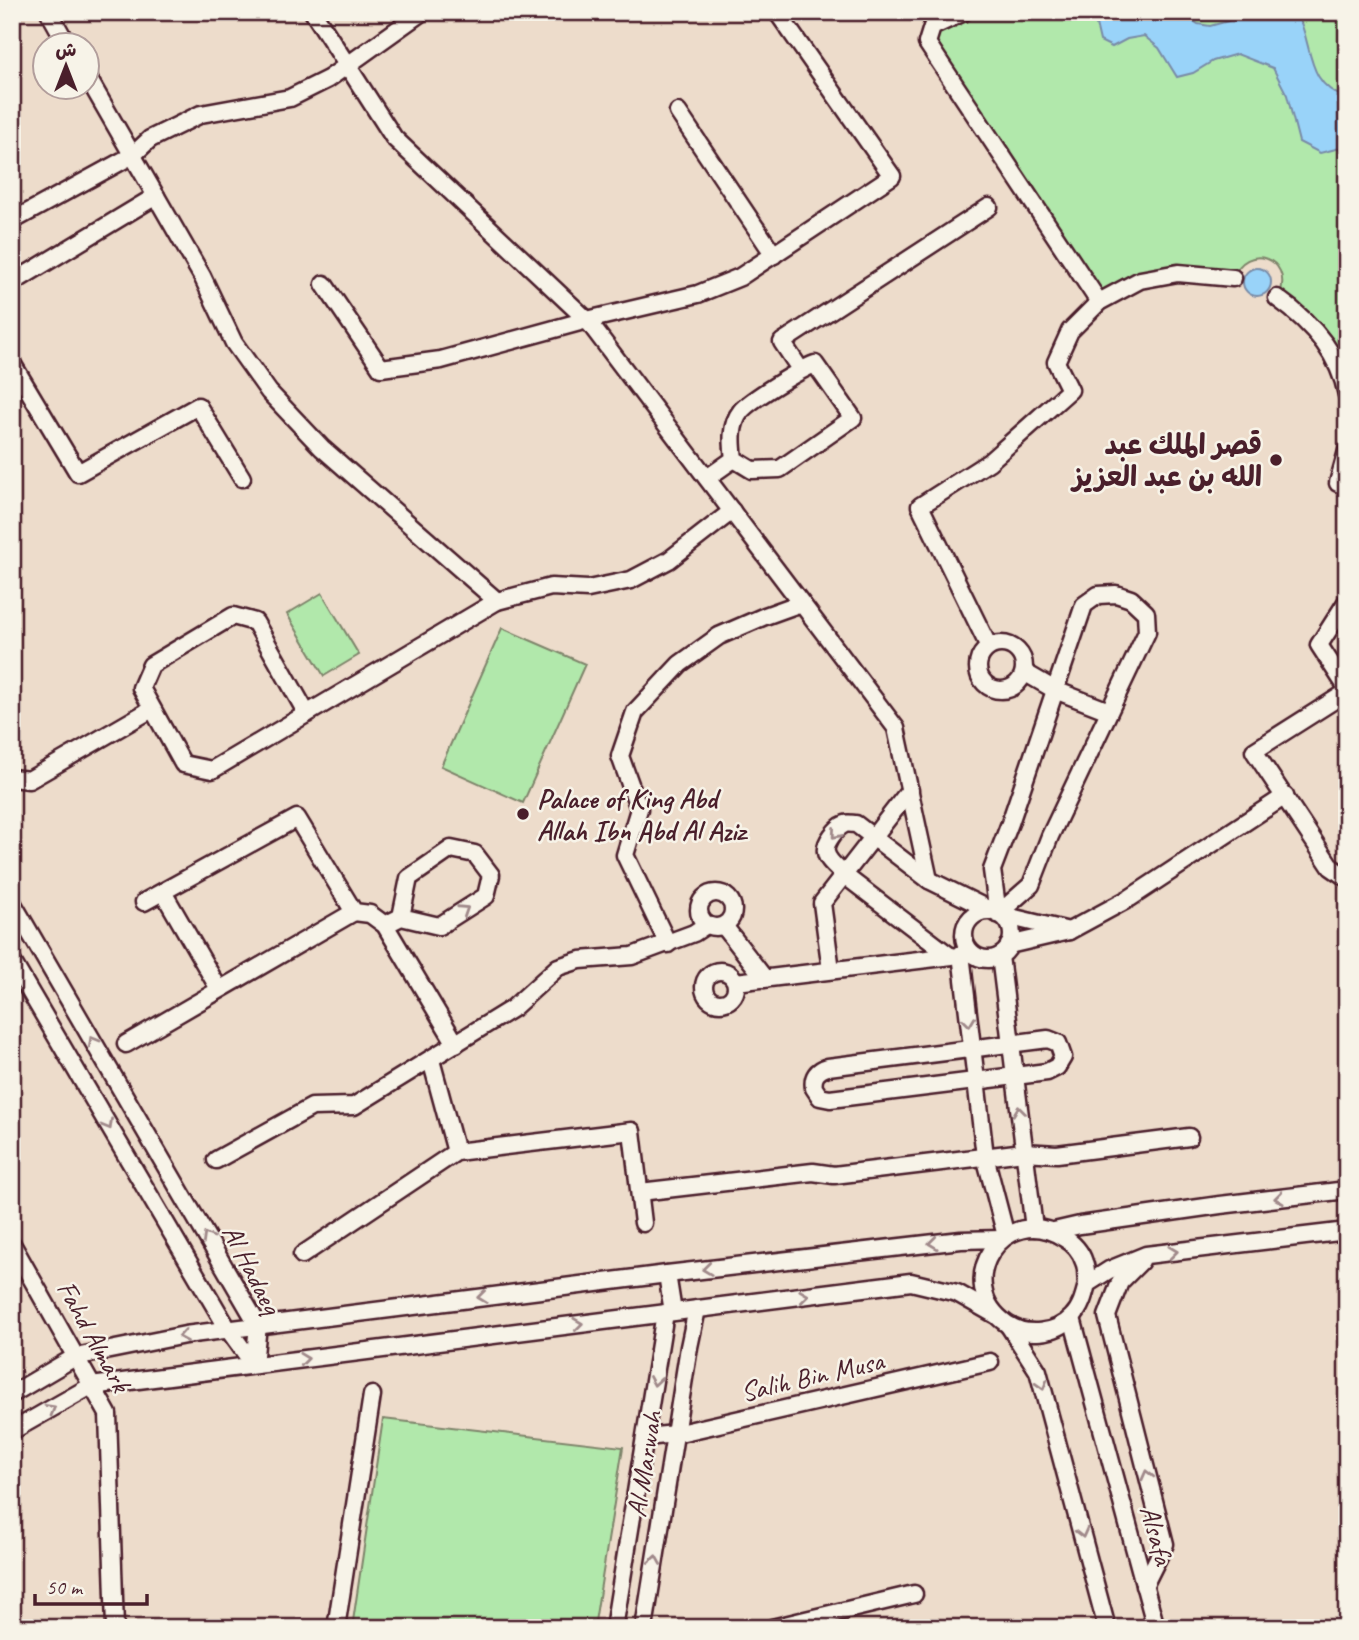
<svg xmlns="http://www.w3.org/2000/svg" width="1359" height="1640" viewBox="0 0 1359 1640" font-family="Caveat,'Playpen Sans Arabic',sans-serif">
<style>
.green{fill:#b1e8ab;stroke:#7e846b;stroke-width:2}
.water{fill:#99d3f9;stroke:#798ba7;stroke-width:2}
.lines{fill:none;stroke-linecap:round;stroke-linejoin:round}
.minor-casing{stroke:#4a1f2b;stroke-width:21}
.minor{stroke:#f7f3e8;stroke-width:16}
.oneway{stroke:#a0898a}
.poi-dot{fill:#4a1f2b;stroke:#f7f3e8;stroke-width:2.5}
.labels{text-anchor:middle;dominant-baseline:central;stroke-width:5;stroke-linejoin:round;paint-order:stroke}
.poi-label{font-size:28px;font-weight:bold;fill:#4a1f2b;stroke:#f7f3e8;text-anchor:end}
.street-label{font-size:28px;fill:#4a1f2b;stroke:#f7f3e8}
</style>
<rect width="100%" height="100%" fill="#eddccb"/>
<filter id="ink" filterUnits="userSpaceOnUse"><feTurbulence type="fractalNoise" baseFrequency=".0143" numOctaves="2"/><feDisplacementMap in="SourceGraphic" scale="14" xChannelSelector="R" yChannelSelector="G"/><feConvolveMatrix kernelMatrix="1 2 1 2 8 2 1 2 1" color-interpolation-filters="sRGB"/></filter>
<g filter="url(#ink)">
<g class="green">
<path d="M964,12H1347V395L1336,365L1280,294C1293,258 1246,241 1233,278L1178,273L1099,302L927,43L932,27Z"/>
<polygon points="322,593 359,655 324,676 287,614"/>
<polygon points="502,628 585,664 523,803 441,766"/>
<polygon points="383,1419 623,1447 594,1628 352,1628"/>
</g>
<g class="water">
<path d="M1107,12H1180L1198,24L1210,26L1228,21L1244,12H1296C1314,42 1303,84 1347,98V138L1340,148L1320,153L1299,142L1287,95L1273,68L1237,54L1213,61L1193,73L1177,77L1159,48L1144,36L1127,39L1112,47L1100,41L1096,24Z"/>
<circle cx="1257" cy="282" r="14"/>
</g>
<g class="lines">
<g class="minor-casing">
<g id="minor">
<polyline points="49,12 68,46"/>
<polyline points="313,12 394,138 587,320 896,728 929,880"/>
<polyline points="964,12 932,27 927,43 1099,302"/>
<polyline points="88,78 202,276 234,343 269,392 322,448 497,601"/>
<polyline points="678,112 774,255"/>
<polyline points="12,221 133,155 150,139 201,114 290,98 328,79 422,12"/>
<polyline points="12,283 156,196"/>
<polyline points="324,284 381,368 441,360 587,320 698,294 740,277 892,176 777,12"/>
<path d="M1277,298C1311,322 1339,353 1347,395"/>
<polyline points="12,363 78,473 198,406 242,478"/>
<polyline points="800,369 782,342 989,207"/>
<polyline points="1347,451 1338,483 1347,487"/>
<path d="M707,478L734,459L752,470L780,469L853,418L815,364C801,369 750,400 741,411C730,425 732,443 734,459"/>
<polygon points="1116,594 1131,599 1146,613 1147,632 1050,836 1031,885 998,914 992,870 1010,823 1084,605 1098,595"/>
<polyline points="1347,601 1319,645 1347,688"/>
<circle cx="1001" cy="667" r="23"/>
<polyline points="989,647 920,506 989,462 1070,390 1056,362 1070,331 1099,302 1140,280 1178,273 1233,278"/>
<polyline points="1024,672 1055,690 1109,711"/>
<polyline points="1347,692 1254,751 1331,867 1347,878"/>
<polyline points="307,714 255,622 233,616 151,665 141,688 183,764 212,770 497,601 551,587 588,589 631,580 669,560 732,511"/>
<polyline points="12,778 29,780 152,709"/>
<polyline points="163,892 219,989"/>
<circle cx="716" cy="910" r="17"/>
<polyline points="12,902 258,1325 254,1365"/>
<polyline points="144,902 297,818 354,912 370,914 385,925 456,1044"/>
<circle cx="988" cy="935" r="24"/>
<polyline points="385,925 401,917 439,926 486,896 491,875 475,854 451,849 409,878 401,917"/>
<polyline points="724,926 765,979"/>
<polyline points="668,944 625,855 639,809 620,756 635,712 680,664 719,636 765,616 801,603"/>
<polyline points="1009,945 1069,931 1130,898 1285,796"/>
<polyline points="961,954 985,1156 1006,1236"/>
<path d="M950,956L844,875C838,868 827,861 826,852C824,843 837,827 845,824C848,823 853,824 856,824L929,880L998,914L1069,931"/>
<polyline points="1000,956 1034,1228"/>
<polyline points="12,961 228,1329 254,1365"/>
<polyline points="831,970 822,903 910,790"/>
<circle cx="720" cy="987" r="16"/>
<polyline points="736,982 952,956"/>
<path d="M1048,1039L1058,1043L1063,1057L1057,1067L1047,1072L830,1099L820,1097L814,1088C812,1077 817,1070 828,1067Z"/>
<polyline points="126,1044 354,912"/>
<polyline points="431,1060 456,1152"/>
<polyline points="216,1160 312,1107 354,1106 513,1008 558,967 580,960 632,956 694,933 706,925"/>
<polyline points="640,1192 813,1172 834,1175 1024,1152 1057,1154 1189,1137"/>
<polyline points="1054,1231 1080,1225 1220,1205 1347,1190"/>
<polyline points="12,1244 108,1414 115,1628"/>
<polyline points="302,1255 456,1152 632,1131 643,1223"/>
<polyline points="1141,1261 1120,1282 1107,1316 1165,1544 1144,1586"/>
<polyline points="667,1274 673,1312"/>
<path d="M1087,1284C1086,1277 1087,1268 1084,1262C1081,1252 1073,1243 1064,1238C1005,1199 949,1284 1007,1324C1026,1337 1056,1334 1072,1317C1081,1308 1084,1296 1087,1284L1109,1270L1146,1255L1347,1231"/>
<polyline points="1072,1318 1156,1628"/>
<polyline points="1009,1326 1038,1371 1107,1628"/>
<polyline points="12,1394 75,1357 185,1335 667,1274 961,1240 1001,1239"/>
<polyline points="12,1431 91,1386 911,1282 957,1293 994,1314"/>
<polyline points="646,1437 675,1434 990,1362"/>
<polyline points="336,1628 372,1395"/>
<polyline points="614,1628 665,1313"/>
<polyline points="644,1628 689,1347 697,1309"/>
<polyline points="772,1628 914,1594"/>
</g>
</g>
<use href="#minor" class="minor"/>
</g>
<defs><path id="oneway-chevron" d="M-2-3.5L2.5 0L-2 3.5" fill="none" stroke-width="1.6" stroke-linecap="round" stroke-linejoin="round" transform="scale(1.75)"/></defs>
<g class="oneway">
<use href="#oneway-chevron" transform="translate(836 834) rotate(131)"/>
<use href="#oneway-chevron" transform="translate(464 910) rotate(-33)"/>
<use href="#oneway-chevron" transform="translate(969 1022) rotate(83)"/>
<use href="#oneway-chevron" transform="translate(93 1041) rotate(-120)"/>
<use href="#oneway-chevron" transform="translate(1019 1111) rotate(-97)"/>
<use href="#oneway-chevron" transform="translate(108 1125) rotate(60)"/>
<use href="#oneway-chevron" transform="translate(1279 1198) rotate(173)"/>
<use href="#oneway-chevron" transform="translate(207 1237) rotate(-120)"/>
<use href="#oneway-chevron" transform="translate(933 1243) rotate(173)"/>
<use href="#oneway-chevron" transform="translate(1173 1252) rotate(-7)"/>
<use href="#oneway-chevron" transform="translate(707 1269) rotate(173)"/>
<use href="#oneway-chevron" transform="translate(804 1296) rotate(-7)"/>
<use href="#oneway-chevron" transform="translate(482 1297) rotate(173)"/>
<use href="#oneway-chevron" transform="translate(578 1324) rotate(-7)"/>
<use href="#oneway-chevron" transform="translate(183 1336) rotate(170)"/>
<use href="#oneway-chevron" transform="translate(304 1359) rotate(-7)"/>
<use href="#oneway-chevron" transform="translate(655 1381) rotate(99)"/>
<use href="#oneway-chevron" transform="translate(1042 1385) rotate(74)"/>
<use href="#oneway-chevron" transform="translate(51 1409) rotate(-30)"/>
<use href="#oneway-chevron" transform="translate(1147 1475) rotate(-104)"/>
<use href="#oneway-chevron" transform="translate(1082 1533) rotate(76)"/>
<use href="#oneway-chevron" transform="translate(655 1560) rotate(-81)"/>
</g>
</g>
<g class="poi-dot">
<circle cx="1276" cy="460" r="7"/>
<circle cx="523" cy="814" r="7"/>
</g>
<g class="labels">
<g class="poi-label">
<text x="1262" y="444">قصر الملك عبد<tspan x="1262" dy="32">الله بن عبد العزيز</tspan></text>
<text x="537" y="798" text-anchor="start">Palace of King Abd<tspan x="537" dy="32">Allah Ibn Abd Al Aziz</tspan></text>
</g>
<g class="street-label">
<text transform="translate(252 1269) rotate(63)">Al Hadaeq</text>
<text transform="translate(94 1336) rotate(61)">Fahd Almark</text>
<text transform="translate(812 1376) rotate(-13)">Salih Bin Musa</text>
<text transform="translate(644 1464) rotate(-81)">Al Marwah</text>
<text transform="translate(1157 1535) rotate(75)">Alsafa</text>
</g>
</g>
<rect width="1359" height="1640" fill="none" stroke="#f7f3e8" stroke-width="42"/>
<rect x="21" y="21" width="1317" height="1598" fill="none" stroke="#4a1f2b" stroke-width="2.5" filter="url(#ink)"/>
<g transform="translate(66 66)"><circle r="33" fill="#f7f3e8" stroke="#b29e9c" stroke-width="2"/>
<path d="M0-5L12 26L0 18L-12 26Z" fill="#4a1f2b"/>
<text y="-10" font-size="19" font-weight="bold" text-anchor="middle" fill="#4a1f2b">ش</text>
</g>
<path d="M35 1594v10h112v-10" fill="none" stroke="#4a1f2b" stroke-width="3.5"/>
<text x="46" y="1594" font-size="21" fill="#4a1f2b" stroke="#f7f3e8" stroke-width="5" paint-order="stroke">50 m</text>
</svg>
